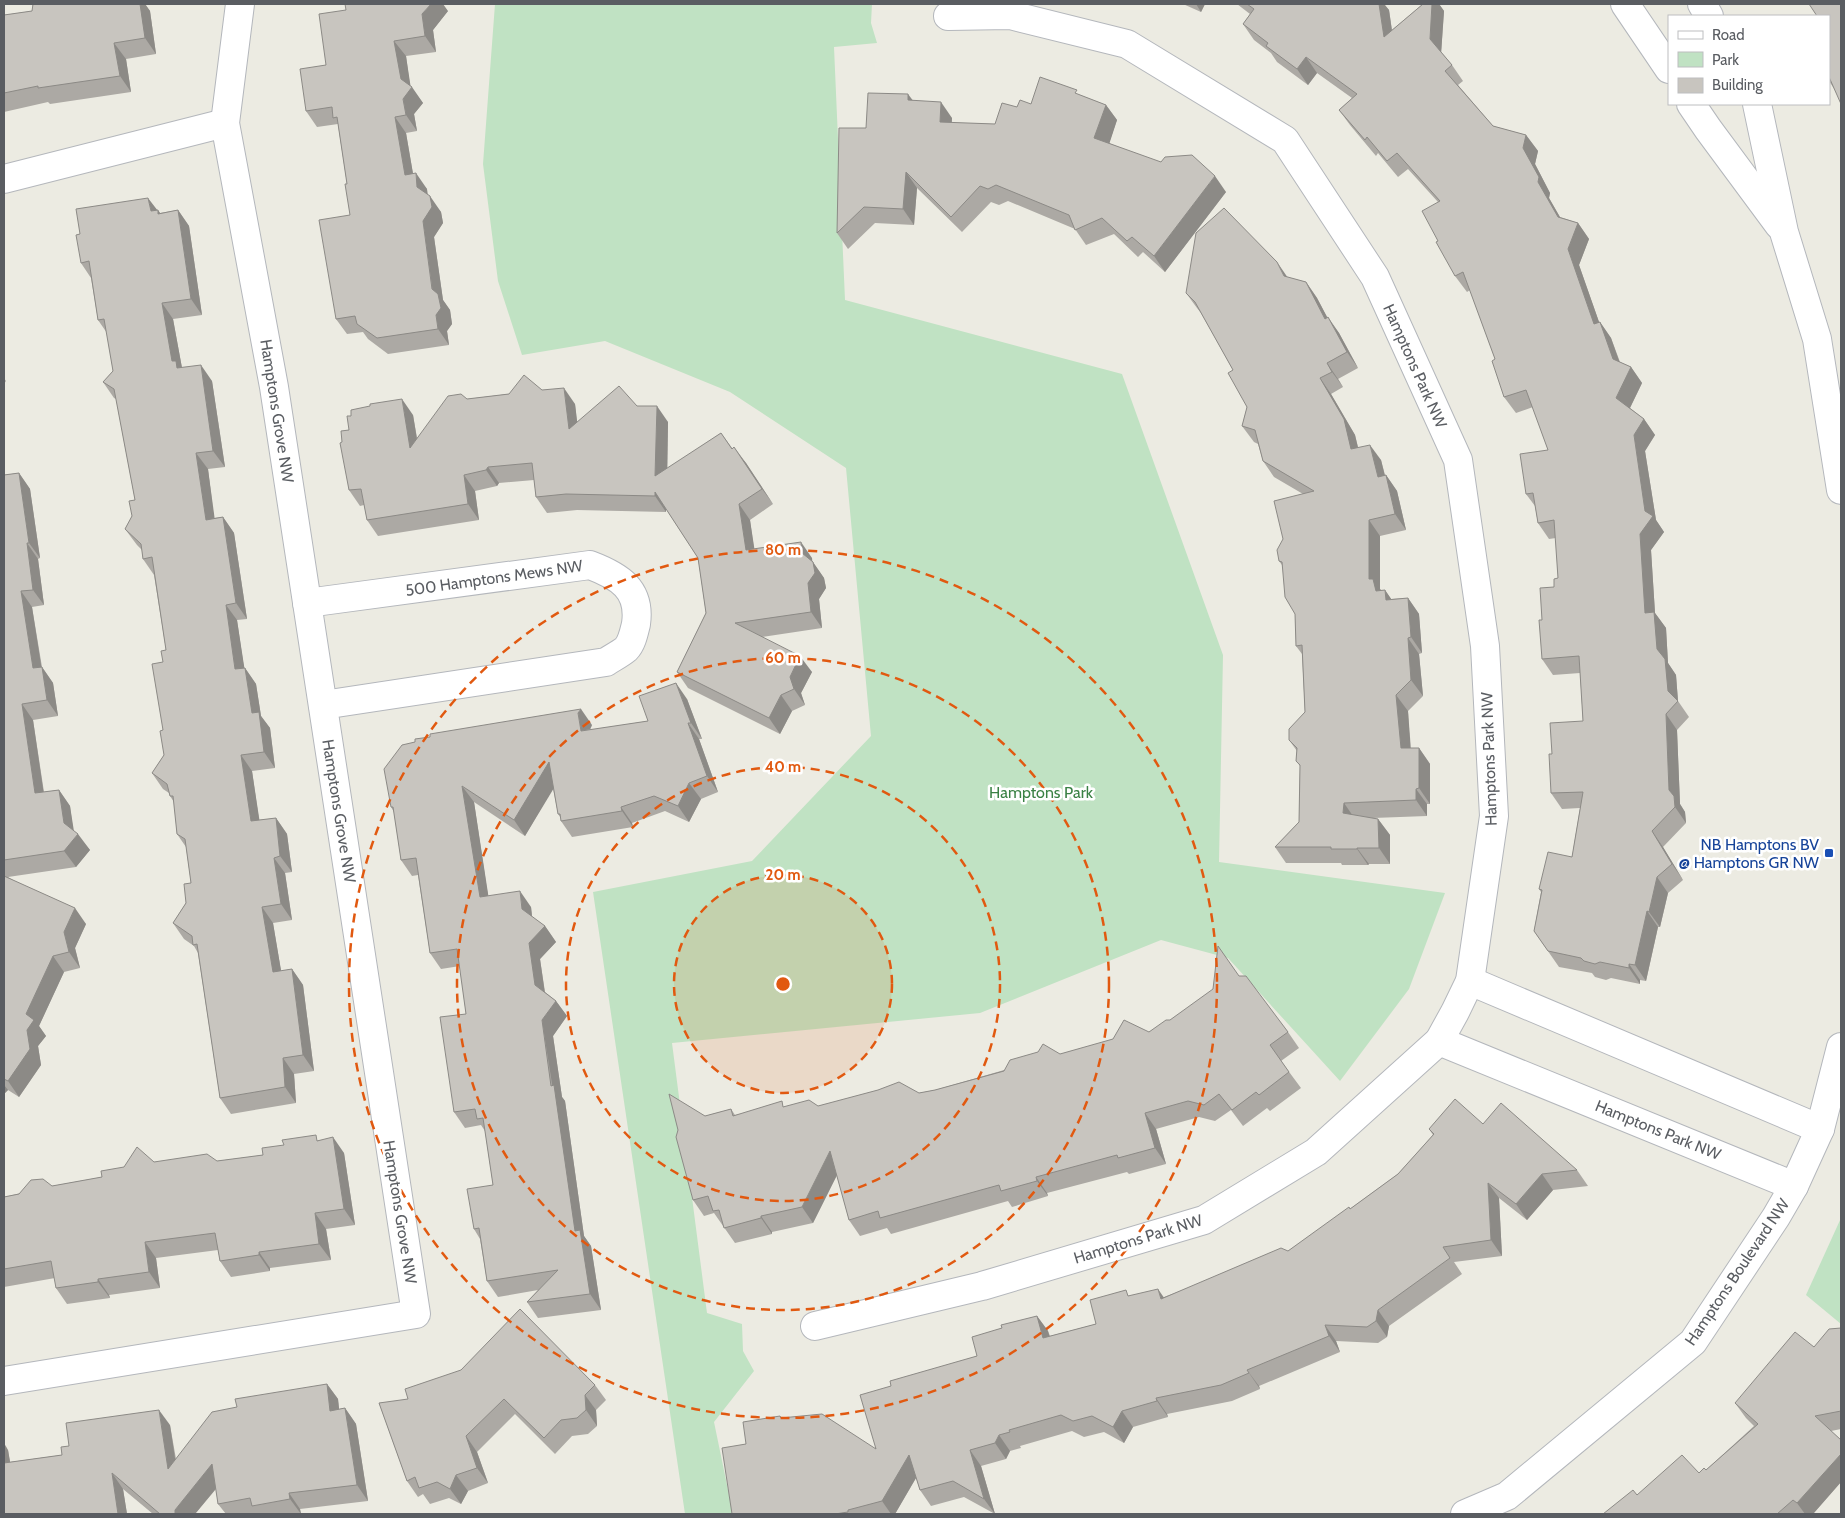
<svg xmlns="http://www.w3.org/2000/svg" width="1845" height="1518" viewBox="0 0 1845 1518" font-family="Cabin,sans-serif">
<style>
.green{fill:#c0e2c3}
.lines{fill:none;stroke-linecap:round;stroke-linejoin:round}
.minor-casing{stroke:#b4b7bc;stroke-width:30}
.tertiary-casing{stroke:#b4b7bc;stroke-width:30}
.minor{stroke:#fff;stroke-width:28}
.tertiary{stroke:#fff;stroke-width:28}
.wall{fill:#aca9a4}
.shaded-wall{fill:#8c8a86}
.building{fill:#c8c5bf;stroke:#8c8a86}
.ring{fill:none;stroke:#e15910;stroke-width:2.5;stroke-dasharray:9 6}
.transit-dot{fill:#1a4fb4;stroke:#fff;stroke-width:2}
.labels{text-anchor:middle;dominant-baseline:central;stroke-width:5;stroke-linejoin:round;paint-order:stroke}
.street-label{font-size:16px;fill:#5a5d62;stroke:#fff}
.park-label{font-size:16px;fill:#3a8144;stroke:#fff}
.transit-label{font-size:16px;fill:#164399;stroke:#fff;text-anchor:end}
.centre{fill:#e15910;stroke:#fff;stroke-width:2.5}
.ring-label{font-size:15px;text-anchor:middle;font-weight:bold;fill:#e15910;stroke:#fff;stroke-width:5;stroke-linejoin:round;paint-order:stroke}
</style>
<rect width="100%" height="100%" fill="#ecebe2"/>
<g class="green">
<polygon points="495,4 872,4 871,23 877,43 834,47 845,300 1122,374 1223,655 1219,862 1445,893 1409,989 1340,1081 1228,958 1161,940 980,1013 672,1043 707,1313 742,1324 743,1351 754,1371 714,1422 733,1514 685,1514 593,892 752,861 871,736 846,468 730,392 605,341 522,355 498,281 483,164"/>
<polygon points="1841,1218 1841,1324 1806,1295"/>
</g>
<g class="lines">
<g class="minor-casing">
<g id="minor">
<polyline points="4,179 225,123"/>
<path d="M307,603L590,565C619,576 641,589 636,624C634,632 632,643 626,649C620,654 612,658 606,662L323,705"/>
<polyline points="1470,981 1820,1129"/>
<polyline points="1439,1041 1794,1186"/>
<polyline points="815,1326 982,1286 1204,1220 1316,1152 1439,1041 1455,1012 1470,981 1494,816 1485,646 1458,460 1375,277 1285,140 1127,44 1010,15 948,16"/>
<polyline points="4,1381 416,1314 274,387 225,123 240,4"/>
</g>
</g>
<g class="tertiary-casing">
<g id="tertiary">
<polyline points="1625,4 1669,69"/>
<polyline points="1702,4 1709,16"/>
<polyline points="1691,104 1708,129 1779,225"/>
<polyline points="1757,104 1784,232 1817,339 1841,490"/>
<polyline points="1465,1514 1507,1496 1693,1342 1776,1217 1794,1186 1820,1129 1841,1047"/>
</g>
</g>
<use href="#minor" class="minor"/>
<use href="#tertiary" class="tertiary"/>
</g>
<g class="wall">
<polygon points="33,4 145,4 150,11 156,54 126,59 131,92 50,104 48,102 4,112 4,15 32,11"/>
<polygon points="1183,4 1205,4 1201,12"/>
<polygon points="1237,4 1384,4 1389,10 1392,30 1423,4 1439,4 1444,11 1441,52 1452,65 1463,81 1458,85 1493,126 1526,135 1538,151 1535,164 1550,193 1549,198 1560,217 1578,223 1589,239 1579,265 1599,322 1600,322 1611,338 1620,362 1631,367 1642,383 1630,408 1644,419 1655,435 1645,451 1656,520 1664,532 1651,550 1655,613 1666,628 1668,663 1676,675 1678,701 1689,717 1677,730 1680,804 1685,812 1686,823 1663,847 1683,880 1668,893 1660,927 1658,927 1646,981 1640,980 1640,984 1611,978 1606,980 1595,977 1592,973 1559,967 1534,931 1541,892 1539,889 1572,857 1580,808 1562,809 1551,793 1552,754 1583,721 1580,673 1553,675 1542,659 1542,620 1558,578 1556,538 1549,539 1538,523 1535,506 1526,494 1548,450 1533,407 1516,413 1504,397 1495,359 1470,290 1467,292 1455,276 1438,241 1438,202 1408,169 1398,177 1378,153 1376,156 1350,125 1339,110 1352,98 1317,73 1308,85 1277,62 1271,53 1254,40 1243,24 1250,14"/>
<polygon points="1841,4 1835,90 1829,81 1829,16"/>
<polygon points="346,10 448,11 433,30 436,52 406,56 410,86 423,103 414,114 417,131 406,133 413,174 427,189 427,195 441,212 443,223 434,237 443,300 450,310 452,324 447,331 449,345 388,354 368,339 363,332 347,334 336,319 350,215 347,184 338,125 338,124 317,127 306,111 326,65"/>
<polygon points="1080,95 1106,105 1117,120 1109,143 1226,192 1165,272 1143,252 1138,257 1114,234 1086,245 1075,229 1008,201 999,205 991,202 962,232 917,188 914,225 875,223 848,249 837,233 866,128 913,100 952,118 951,123 995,124 1031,104"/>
<polygon points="157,210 160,213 178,210 189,226 202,315 173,319 182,368 212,381 225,467 208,469 214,518 223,517 234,533 247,619 237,620 244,668 245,668 256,684 261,716 270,728 275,768 252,771 259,820 276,818 287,834 292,872 285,873 292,920 273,923 281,971 292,969 303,985 314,1071 294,1074 296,1103 231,1114 220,1098 198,953 194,946 184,939 173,923 186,903 191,883 186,847 177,834 174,802 170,796 169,793 163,789 152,773 164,755 163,730 163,662 166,650 154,575 143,559 142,550 137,545 125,529 132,516 135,500 116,399 114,398 103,382 113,371 107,333 98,320 91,278 81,263"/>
<polygon points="1287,277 1306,282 1317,298 1327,317 1339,333 1358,368 1338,379 1343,387 1331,394 1355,435 1358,447 1381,460 1385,475 1386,475 1397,491 1406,530 1380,536 1380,589 1381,590 1385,590 1391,599 1408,598 1419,614 1422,653 1419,654 1423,696 1408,711 1410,748 1419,748 1430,764 1430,804 1427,804 1427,816 1373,818 1378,819 1390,835 1390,864 1369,864 1368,865 1342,865 1341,863 1286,863 1275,847 1299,822 1300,766 1296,761 1297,751 1289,740 1305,712 1302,654 1296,646 1295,614 1282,565 1279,561 1283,539 1303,494 1274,477 1263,461 1258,444 1254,442 1242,426 1247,407 1233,370 1201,313 1197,308 1186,293"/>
<polygon points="4,378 6,381 4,384"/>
<polygon points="542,390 575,404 577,422 637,406 668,422 667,469 721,433 732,448 746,463 773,504 750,520 754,549 812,558 812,561 824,578 826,588 819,599 822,628 762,637 812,672 801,693 805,705 792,711 780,734 688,688 677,672 706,613 698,558 666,509 666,512 577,510 547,513 536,497 534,480 499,483 497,486 475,491 479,520 378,536 367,520 364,505 360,506 349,490 342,442 349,430 351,416 370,406 413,415 417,438 467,399"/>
<polygon points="19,473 30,489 40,558 38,559 44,605 32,607 42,667 53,683 58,716 33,720 44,792 59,790 70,806 73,830 90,850 76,867 8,877 86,924 75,948 80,968 64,972 39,1026 46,1036 38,1046 41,1065 19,1097 8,1090 5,1093 4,1092 4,475"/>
<polygon points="687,699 702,739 699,739 718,792 701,799 689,822 665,811 632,823 633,827 572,837 561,821 561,818 558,814 553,788 525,836 474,802 488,896 531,907 532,917 545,926 556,942 540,959 545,992 556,1001 567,1016 553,1036 562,1097 565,1101 584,1236 591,1246 601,1310 538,1318 527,1302 538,1290 498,1297 487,1281 480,1239 474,1229 493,1185 485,1131 481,1125 465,1128 454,1112 466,1014 460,966 441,969 430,953 418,875 412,876 401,860 394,812 391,807 592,725 590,730 648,721"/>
<polygon points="1239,976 1288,1032 1299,1048 1281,1061 1301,1088 1270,1111 1267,1108 1243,1126 1231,1110 1215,1121 1199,1117 1156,1129 1166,1164 1129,1174 1127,1172 1047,1193 1048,1196 1012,1207 1008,1201 891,1234 887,1228 860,1236 849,1220 837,1175 813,1223 772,1232 772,1234 735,1243 714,1213 704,1216 693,1200 705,1116 731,1109 735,1115 786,1107 818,1106 919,1093 935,1090 1060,1054 1149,1032 1170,1020"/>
<polygon points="1483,1124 1577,1170 1588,1186 1553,1190 1527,1220 1499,1198 1502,1256 1454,1262 1462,1274 1389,1326 1387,1337 1378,1343 1336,1341 1340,1352 1259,1386 1260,1389 1232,1401 1167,1414 1168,1417 1133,1427 1124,1443 1104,1432 1084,1437 1072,1431 1020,1446 1021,1448 1010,1451 1006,1459 981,1466 995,1514 964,1497 931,1506 920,1490 916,1478 895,1514 732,1514 746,1444 780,1416 782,1418 876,1449 891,1386 977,1356 1002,1328 1037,1316 1048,1331 1050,1336 1096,1324 1130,1296 1164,1297 1288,1251 1350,1209 1398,1174 1433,1135 1429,1129"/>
<polygon points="320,1140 344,1153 355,1225 326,1229 331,1260 270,1268 270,1271 231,1277 220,1261 218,1250 156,1258 160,1288 109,1295 110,1298 67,1304 56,1288 55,1278 4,1287 4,1197 52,1186 102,1177 154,1162 217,1161 263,1155"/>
<polygon points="1841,1328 1841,1429 1831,1431 1841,1440 1841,1482 1813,1514 1603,1514 1706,1470 1754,1426 1746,1418 1735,1403"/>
<polygon points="327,1384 338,1399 339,1409 345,1408 356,1424 368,1501 300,1509 301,1514 226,1514 218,1504 216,1489 195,1514 153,1514 123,1489 127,1514 4,1514 8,1450 10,1462 62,1455 69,1446 170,1425 176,1459 237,1407"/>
<polygon points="595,1385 606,1400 596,1410 597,1426 588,1434 572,1436 555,1454 515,1414 477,1452 488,1483 468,1491 461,1504 449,1498 430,1504 423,1494 418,1497 407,1481 379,1403"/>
</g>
<g class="shaded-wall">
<polygon points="137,4 145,4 150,11 156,54 145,38"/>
<polygon points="431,4 443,4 448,11 433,30 436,52 425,36 422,14"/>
<polygon points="1196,4 1205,4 1201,12"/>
<polygon points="1379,4 1384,4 1389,10 1395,53 1384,37"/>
<polygon points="1432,4 1439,4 1444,11 1441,55 1430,39"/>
<polygon points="394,41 406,56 411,89 412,87 423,103 414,114 417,131 406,115"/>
<polygon points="114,43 126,59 131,92 120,76"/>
<polygon points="1306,57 1317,73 1308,85 1297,69"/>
<polygon points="908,94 920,110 908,100"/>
<polygon points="941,102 952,118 951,138 940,122"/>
<polygon points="1106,105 1117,120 1106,154 1094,138"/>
<polygon points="395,117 406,133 416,191 405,175"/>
<polygon points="1526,135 1538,151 1535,164 1550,193 1549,198 1569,233 1558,217 1538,182 1523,148"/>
<polygon points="906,172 917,188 914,225 903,209"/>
<polygon points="416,173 427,189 429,203 417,187"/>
<polygon points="1215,176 1226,192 1165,272 1154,256"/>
<polygon points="430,196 441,212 443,223 434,237 443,300 450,310 452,324 447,331 449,345 438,329 423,221"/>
<polygon points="148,198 158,211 158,210 169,226 151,211"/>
<polygon points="178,210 189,226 202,315 191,299"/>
<polygon points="1578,223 1589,239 1579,265 1605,339 1594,324 1568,249"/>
<polygon points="1277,262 1288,278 1284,276"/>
<polygon points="1306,282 1317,298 1336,334 1325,319"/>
<polygon points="162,303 173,319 182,368 188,384 172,361"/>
<polygon points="1328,317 1339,333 1358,368 1347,352"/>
<polygon points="1600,322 1611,338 1624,375 1613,359"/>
<polygon points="1327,363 1338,379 1343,387 1332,372"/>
<polygon points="201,365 212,381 225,467 213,451"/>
<polygon points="1631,367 1642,383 1627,414 1616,398"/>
<polygon points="1320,378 1331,394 1355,435 1362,465 1351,449"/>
<polygon points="564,388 575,404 580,445 569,429"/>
<polygon points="402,399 413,415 421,464 410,448"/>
<polygon points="657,406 668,422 667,492 655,476"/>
<polygon points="1644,419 1655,435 1645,451 1656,520 1664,532 1651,550 1655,613 1666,628 1668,663 1676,675 1678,701 1668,691 1657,649 1645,613 1640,534 1645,511 1634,435"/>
<polygon points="1370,445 1381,460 1389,493 1378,477"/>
<polygon points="734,447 746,463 773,504 762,489"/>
<polygon points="196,453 208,469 217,536 206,520"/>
<polygon points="488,467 499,483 497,486 486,470"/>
<polygon points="19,473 30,489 40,558 29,543"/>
<polygon points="464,475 475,491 479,520 468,504"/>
<polygon points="1386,475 1397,491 1406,530 1395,514"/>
<polygon points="655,492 666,508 666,512 655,496"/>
<polygon points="739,504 750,520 757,566 746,550"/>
<polygon points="223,517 234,533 247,619 236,603"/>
<polygon points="1369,520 1380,536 1380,589 1384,595 1376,591 1369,579"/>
<polygon points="801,542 812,558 813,568 802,553"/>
<polygon points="27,543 38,559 44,605 33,590"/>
<polygon points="813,562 824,578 826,588 819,599 822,628 811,612 808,583"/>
<polygon points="1385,590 1396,606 1386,600"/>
<polygon points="21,591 32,607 44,684 33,668"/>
<polygon points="1408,598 1419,614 1422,653 1411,637"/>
<polygon points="226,605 237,620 247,685 235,669"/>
<polygon points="1408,638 1419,654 1423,696 1411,680"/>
<polygon points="800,656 812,672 801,693 805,705 794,689 790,677"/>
<polygon points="42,667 53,683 58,716 47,700"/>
<polygon points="245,668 256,684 261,716 270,728 275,768 264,752 252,713"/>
<polygon points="676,683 687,699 702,739 691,723"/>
<polygon points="781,695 792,711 780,734 769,718"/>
<polygon points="1396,695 1408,711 1412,764 1401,748"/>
<polygon points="22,704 33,720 46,809 35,793"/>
<polygon points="581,709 592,725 590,729 581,731 578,713"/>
<polygon points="1666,714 1677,730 1680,804 1685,812 1686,823 1675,807 1669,790"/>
<polygon points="688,723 699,739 718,792 707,776"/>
<polygon points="1419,748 1430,764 1430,804 1419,788"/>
<polygon points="241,755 252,771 262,837 251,821"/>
<polygon points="549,762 560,778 525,836 514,820"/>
<polygon points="689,783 701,799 689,822 678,806"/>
<polygon points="462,786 474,802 491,913 480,897"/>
<polygon points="1416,789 1427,804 1427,816 1416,800"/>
<polygon points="59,790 70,806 75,838 78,834 90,850 76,867 64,851 64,823"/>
<polygon points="1344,803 1355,819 1343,813"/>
<polygon points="621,807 632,823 633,827 622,811"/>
<polygon points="276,818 287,834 292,872 280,856"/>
<polygon points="1378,819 1390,835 1390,864 1379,848"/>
<polygon points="1652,831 1663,847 1683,880 1672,864"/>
<polygon points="1357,848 1369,864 1368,865 1357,849"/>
<polygon points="274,858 285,873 292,920 281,904"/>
<polygon points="1657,877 1668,893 1660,927 1649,912"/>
<polygon points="520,891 531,907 533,925 522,909"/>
<polygon points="262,907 273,923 284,988 273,972"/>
<polygon points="75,908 86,924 75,948 80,968 69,952 64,932"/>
<polygon points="1647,911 1658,927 1646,981 1635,965"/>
<polygon points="545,926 556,942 540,959 546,1001 535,985 529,943"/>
<polygon points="53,956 64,972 39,1026 46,1036 38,1046 41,1065 19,1097 8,1081 27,1030 26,1014"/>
<polygon points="1629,964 1640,980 1640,984 1629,968"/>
<polygon points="292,969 303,985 314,1071 303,1055"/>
<polygon points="556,1001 567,1016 553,1036 562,1097 565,1101 584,1236 591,1246 601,1310 590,1294 575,1231 542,1020"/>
<polygon points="283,1058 294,1074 296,1103 285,1087"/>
<polygon points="4,1085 8,1090 5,1093 4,1090"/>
<polygon points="1145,1113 1156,1129 1166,1164 1155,1148"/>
<polygon points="333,1137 344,1153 355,1225 344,1209"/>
<polygon points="830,1151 841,1167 813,1223 802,1207"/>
<polygon points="1542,1174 1553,1190 1527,1220 1516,1204"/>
<polygon points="1036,1177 1047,1193 1048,1196 1037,1181"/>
<polygon points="1488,1183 1499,1198 1502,1256 1491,1240"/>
<polygon points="315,1213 326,1229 331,1260 319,1244"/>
<polygon points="761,1216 772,1232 772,1234 761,1218"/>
<polygon points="145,1242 156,1258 160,1288 149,1272"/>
<polygon points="259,1252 270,1268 270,1271 259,1255"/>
<polygon points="98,1279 109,1295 110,1298 98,1282"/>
<polygon points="1158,1289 1169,1305 1161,1299"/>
<polygon points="1378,1310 1389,1326 1387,1337 1376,1321"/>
<polygon points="1037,1316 1048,1331 1054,1354 1043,1338"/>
<polygon points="1325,1325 1336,1341 1340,1352 1329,1336"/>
<polygon points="1247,1370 1259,1386 1260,1389 1249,1373"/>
<polygon points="327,1384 338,1399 341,1427 330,1411"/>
<polygon points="585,1395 596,1410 597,1426 586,1410"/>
<polygon points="1156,1398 1167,1414 1168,1417 1157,1401"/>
<polygon points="345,1408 356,1424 368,1501 357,1485"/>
<polygon points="159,1410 170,1425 179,1485 168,1469"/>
<polygon points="1122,1411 1133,1427 1124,1443 1113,1427"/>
<polygon points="999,1435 1010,1451 1006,1459 995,1443"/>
<polygon points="466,1436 477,1452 488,1483 477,1468"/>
<polygon points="4,1443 8,1450 13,1479 4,1467"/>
<polygon points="970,1450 981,1466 995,1514 984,1499"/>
<polygon points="1841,1454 1841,1482 1813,1514 1805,1514 1797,1503"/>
<polygon points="909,1455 920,1471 895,1514 891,1514 882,1501"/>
<polygon points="212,1464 223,1480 195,1514 175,1514 175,1510"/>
<polygon points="112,1473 123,1489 127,1514 118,1514"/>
<polygon points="456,1475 468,1491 461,1504 450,1489"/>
<polygon points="289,1493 300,1509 301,1514 290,1499"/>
</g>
<g class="building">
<polygon points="33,4 140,4 145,38 114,43 120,76 38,88 38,86 4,93 4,15 32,11"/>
<polygon points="345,4 431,4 422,14 425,36 394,41 401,79 412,87 403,99 406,115 395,117 405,175 416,173 417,187 430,196 432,207 423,221 432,289 438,294 441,308 436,315 438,329 377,338 357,324 355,316 336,319 319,220 350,215 345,184 347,184 337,117 333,118 332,107 306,111 300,69 326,65 319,14 346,10"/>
<polygon points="1247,4 1379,4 1384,37 1423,4 1432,4 1430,39 1452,65 1445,71 1493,126 1526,135 1523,148 1539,177 1538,182 1558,217 1578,223 1568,249 1594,324 1600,322 1613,359 1631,367 1616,398 1644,419 1634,435 1645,511 1653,516 1640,534 1645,613 1654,612 1657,649 1665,659 1668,691 1678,701 1666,714 1669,790 1674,796 1675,807 1652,831 1672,864 1657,877 1649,912 1647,911 1635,965 1629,964 1629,968 1600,962 1595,964 1584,961 1581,958 1548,951 1534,931 1542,890 1539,889 1548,852 1572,857 1583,792 1551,793 1549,754 1552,754 1550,723 1583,721 1579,656 1542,659 1539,620 1542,620 1540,588 1554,587 1554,579 1558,578 1554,520 1538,523 1533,493 1526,494 1520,454 1548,450 1526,390 1504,397 1492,361 1495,359 1463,272 1455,276 1436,242 1438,241 1422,211 1440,201 1397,153 1387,161 1367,137 1365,140 1339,110 1357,94 1306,57 1297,69 1266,46 1268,43 1243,24 1254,9"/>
<polygon points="1809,4 1841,4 1841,104 1829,77 1829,16 1817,16"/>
<polygon points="1040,77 1077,90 1075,93 1106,105 1094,138 1161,162 1165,157 1192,155 1215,176 1154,256 1132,237 1127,241 1102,218 1075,230 1069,215 996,185 988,189 980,186 951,217 906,172 903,209 864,207 837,233 839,128 866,128 868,93 908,94 908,100 941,102 940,122 995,124 1002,103 1017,107 1020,100 1031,104"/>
<polygon points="148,198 151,211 158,210 158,214 178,210 191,299 162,303 172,361 176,361 177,368 201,365 213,451 196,453 206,520 223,517 236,603 226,605 235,669 245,668 252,713 259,712 264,752 241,755 251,821 276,818 280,856 274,858 281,904 262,907 273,972 292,969 303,1055 283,1058 285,1087 220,1098 197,944 193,945 192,936 173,923 186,903 184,884 191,883 185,839 177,834 173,796 170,796 167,784 152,773 164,755 160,731 163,730 152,664 163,662 161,651 166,650 152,557 143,559 141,544 125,529 132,516 129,501 135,500 114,389 103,382 113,371 104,319 98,320 89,261 81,263 76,235 80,234 76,209"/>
<polygon points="1224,208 1277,262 1284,276 1306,282 1325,319 1328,317 1347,352 1327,363 1332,372 1320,378 1344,419 1351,449 1370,445 1378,477 1386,475 1395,514 1369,520 1369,579 1373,579 1376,591 1385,590 1386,600 1408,598 1411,637 1408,638 1411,680 1396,695 1401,748 1419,748 1419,788 1416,789 1416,800 1344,803 1343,813 1378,819 1379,848 1357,848 1357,849 1331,849 1331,847 1275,847 1299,822 1300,765 1296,761 1297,748 1289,740 1289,729 1305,712 1302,645 1296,646 1295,614 1285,597 1282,562 1279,561 1277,550 1283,539 1274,501 1314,491 1263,461 1255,430 1242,426 1247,407 1228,373 1233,370 1195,302 1186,293 1196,233"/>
<polygon points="524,375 542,390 564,388 569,429 619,386 637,406 657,406 655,476 721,433 732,449 734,447 762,489 739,504 746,550 801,542 802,553 813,562 815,573 808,583 811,612 735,623 800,656 790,677 794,689 781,695 769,718 677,672 706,613 698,558 655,492 655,496 566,494 536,497 532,463 488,467 486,470 464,475 468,504 367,520 361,489 349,490 340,443 342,442 341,431 349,430 347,416 351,416 351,410 370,406 370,404 402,399 410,448 448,396 461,394 467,399 509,394"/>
<polygon points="19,473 29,543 27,543 33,590 21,591 33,668 42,667 47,700 22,704 35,793 59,790 64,823 78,834 64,851 4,860 4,475"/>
<polygon points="676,683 691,723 688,723 707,776 689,783 678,806 654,796 621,807 622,811 561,821 560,814 558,814 549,762 514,820 462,786 480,897 520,891 522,909 545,926 529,943 535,985 556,1001 542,1020 551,1086 554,1085 575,1231 580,1230 590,1294 527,1302 558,1270 487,1281 479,1228 474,1229 467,1189 493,1185 483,1118 477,1119 475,1109 454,1112 440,1017 466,1014 457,949 430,953 416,858 401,860 393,807 391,807 384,769 402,745 415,742 415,739 430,737 430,734 581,709 578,713 581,731 648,721 639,696"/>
<polygon points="4,876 75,908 64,932 69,952 53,956 26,1014 34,1020 27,1030 30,1049 8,1081 4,1079"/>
<polygon points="1218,946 1239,976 1246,976 1288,1032 1270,1045 1289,1072 1259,1095 1256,1092 1232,1110 1219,1094 1204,1105 1188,1101 1145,1113 1155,1148 1118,1158 1117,1155 1036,1177 1037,1181 1001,1191 999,1185 880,1218 878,1211 849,1220 830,1151 802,1207 761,1216 761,1218 724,1228 719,1210 713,1211 708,1196 693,1200 676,1137 678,1130 669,1094 705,1116 731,1109 733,1116 782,1101 783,1107 809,1100 818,1106 878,1090 899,1082 919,1093 935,1090 1004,1071 1010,1060 1038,1052 1043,1044 1060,1054 1113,1039 1124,1020 1149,1032 1166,1020 1170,1020 1213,989"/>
<polygon points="1455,1099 1483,1124 1501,1103 1577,1170 1542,1174 1516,1204 1488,1183 1491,1240 1443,1247 1450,1258 1378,1310 1376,1321 1367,1327 1325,1325 1329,1336 1247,1370 1249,1373 1221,1385 1156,1398 1157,1401 1122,1411 1113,1427 1092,1416 1073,1421 1061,1415 1009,1430 1010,1432 999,1435 995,1443 970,1450 984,1499 953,1481 920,1490 909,1455 882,1501 848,1510 848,1512 835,1514 732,1514 722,1448 746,1444 743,1422 780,1416 781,1418 822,1414 876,1449 860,1395 891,1386 890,1381 977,1356 972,1337 1002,1328 1001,1325 1037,1316 1043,1338 1096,1324 1090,1300 1126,1290 1128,1296 1158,1289 1161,1299 1281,1248 1288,1251 1349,1207 1350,1209 1398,1174 1434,1134 1429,1129"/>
<polygon points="316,1135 317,1141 333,1137 344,1209 315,1213 319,1244 259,1252 259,1255 220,1261 215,1233 145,1242 149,1272 98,1279 98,1282 56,1288 51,1261 4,1269 4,1197 19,1194 31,1180 43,1179 52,1186 102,1177 101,1171 124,1167 137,1147 154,1162 207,1154 217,1161 263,1155 262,1148 284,1145 282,1140"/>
<polygon points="520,1309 595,1385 585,1395 586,1410 577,1418 561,1420 544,1438 504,1399 466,1436 477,1468 456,1475 450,1489 437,1482 419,1488 415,1477 407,1481 379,1403 408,1399 405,1389 461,1370"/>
<polygon points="1841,1328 1841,1411 1815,1416 1841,1440 1841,1454 1797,1503 1793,1500 1777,1514 1603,1514 1633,1490 1637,1495 1682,1455 1699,1473 1704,1468 1706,1470 1758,1424 1735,1403 1795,1332 1814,1347 1829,1329"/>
<polygon points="327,1384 330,1411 345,1408 357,1485 289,1493 290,1499 252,1506 250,1498 218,1504 212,1464 175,1510 175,1514 160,1514 112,1473 118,1514 4,1514 4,1463 62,1455 61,1447 69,1446 66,1423 159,1410 168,1469 212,1412 237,1407 235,1399"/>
</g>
<circle cx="783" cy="984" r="109" fill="#e15910" fill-opacity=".12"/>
<g class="ring">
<circle cx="783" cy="984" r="109"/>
<circle cx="783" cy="984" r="217"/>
<circle cx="783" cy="984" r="326"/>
<circle cx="783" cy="984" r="434"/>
</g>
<rect class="transit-dot" x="1824" y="848" width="10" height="10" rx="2.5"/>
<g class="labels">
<g class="street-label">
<text transform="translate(1415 366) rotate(66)">Hamptons Park NW</text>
<text transform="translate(277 411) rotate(81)">Hamptons Grove NW</text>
<text transform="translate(494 578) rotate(-8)">500 Hamptons Mews NW</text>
<text transform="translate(1489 759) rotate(-92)">Hamptons Park NW</text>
<text transform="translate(339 811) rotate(81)">Hamptons Grove NW</text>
<text transform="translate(1658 1130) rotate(22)">Hamptons Park NW</text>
<text transform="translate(400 1212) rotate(81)">Hamptons Grove NW</text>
<text transform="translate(1138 1239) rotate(-17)">Hamptons Park NW</text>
<text transform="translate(1737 1272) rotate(-56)">Hamptons Boulevard NW</text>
</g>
<g class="park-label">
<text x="1041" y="792">Hamptons Park</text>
</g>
<g class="transit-label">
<text x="1819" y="844">NB Hamptons BV<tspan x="1819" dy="18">@ Hamptons GR NW</tspan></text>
</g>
</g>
<circle cx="783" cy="984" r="8" class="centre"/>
<g class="ring-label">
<text x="783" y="555">80 m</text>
<text x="783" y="663">60 m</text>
<text x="783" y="772">40 m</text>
<text x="783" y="880">20 m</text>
</g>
<rect width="1845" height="1518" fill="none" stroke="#5a5d62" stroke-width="10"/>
<rect x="1668" y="15" width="162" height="90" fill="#ffffff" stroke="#bdbec0"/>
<rect x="1678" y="31" width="25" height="8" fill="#ffffff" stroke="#bdbec0"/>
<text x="1712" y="40" font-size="15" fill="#5a5d62">Road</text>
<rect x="1678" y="52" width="25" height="15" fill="#c0e2c3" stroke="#bdbec0"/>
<text x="1712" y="65" font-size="15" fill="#5a5d62">Park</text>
<rect x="1678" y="78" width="25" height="15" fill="#c8c5bf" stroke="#bdbec0"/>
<text x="1712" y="90" font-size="15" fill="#5a5d62">Building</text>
</svg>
